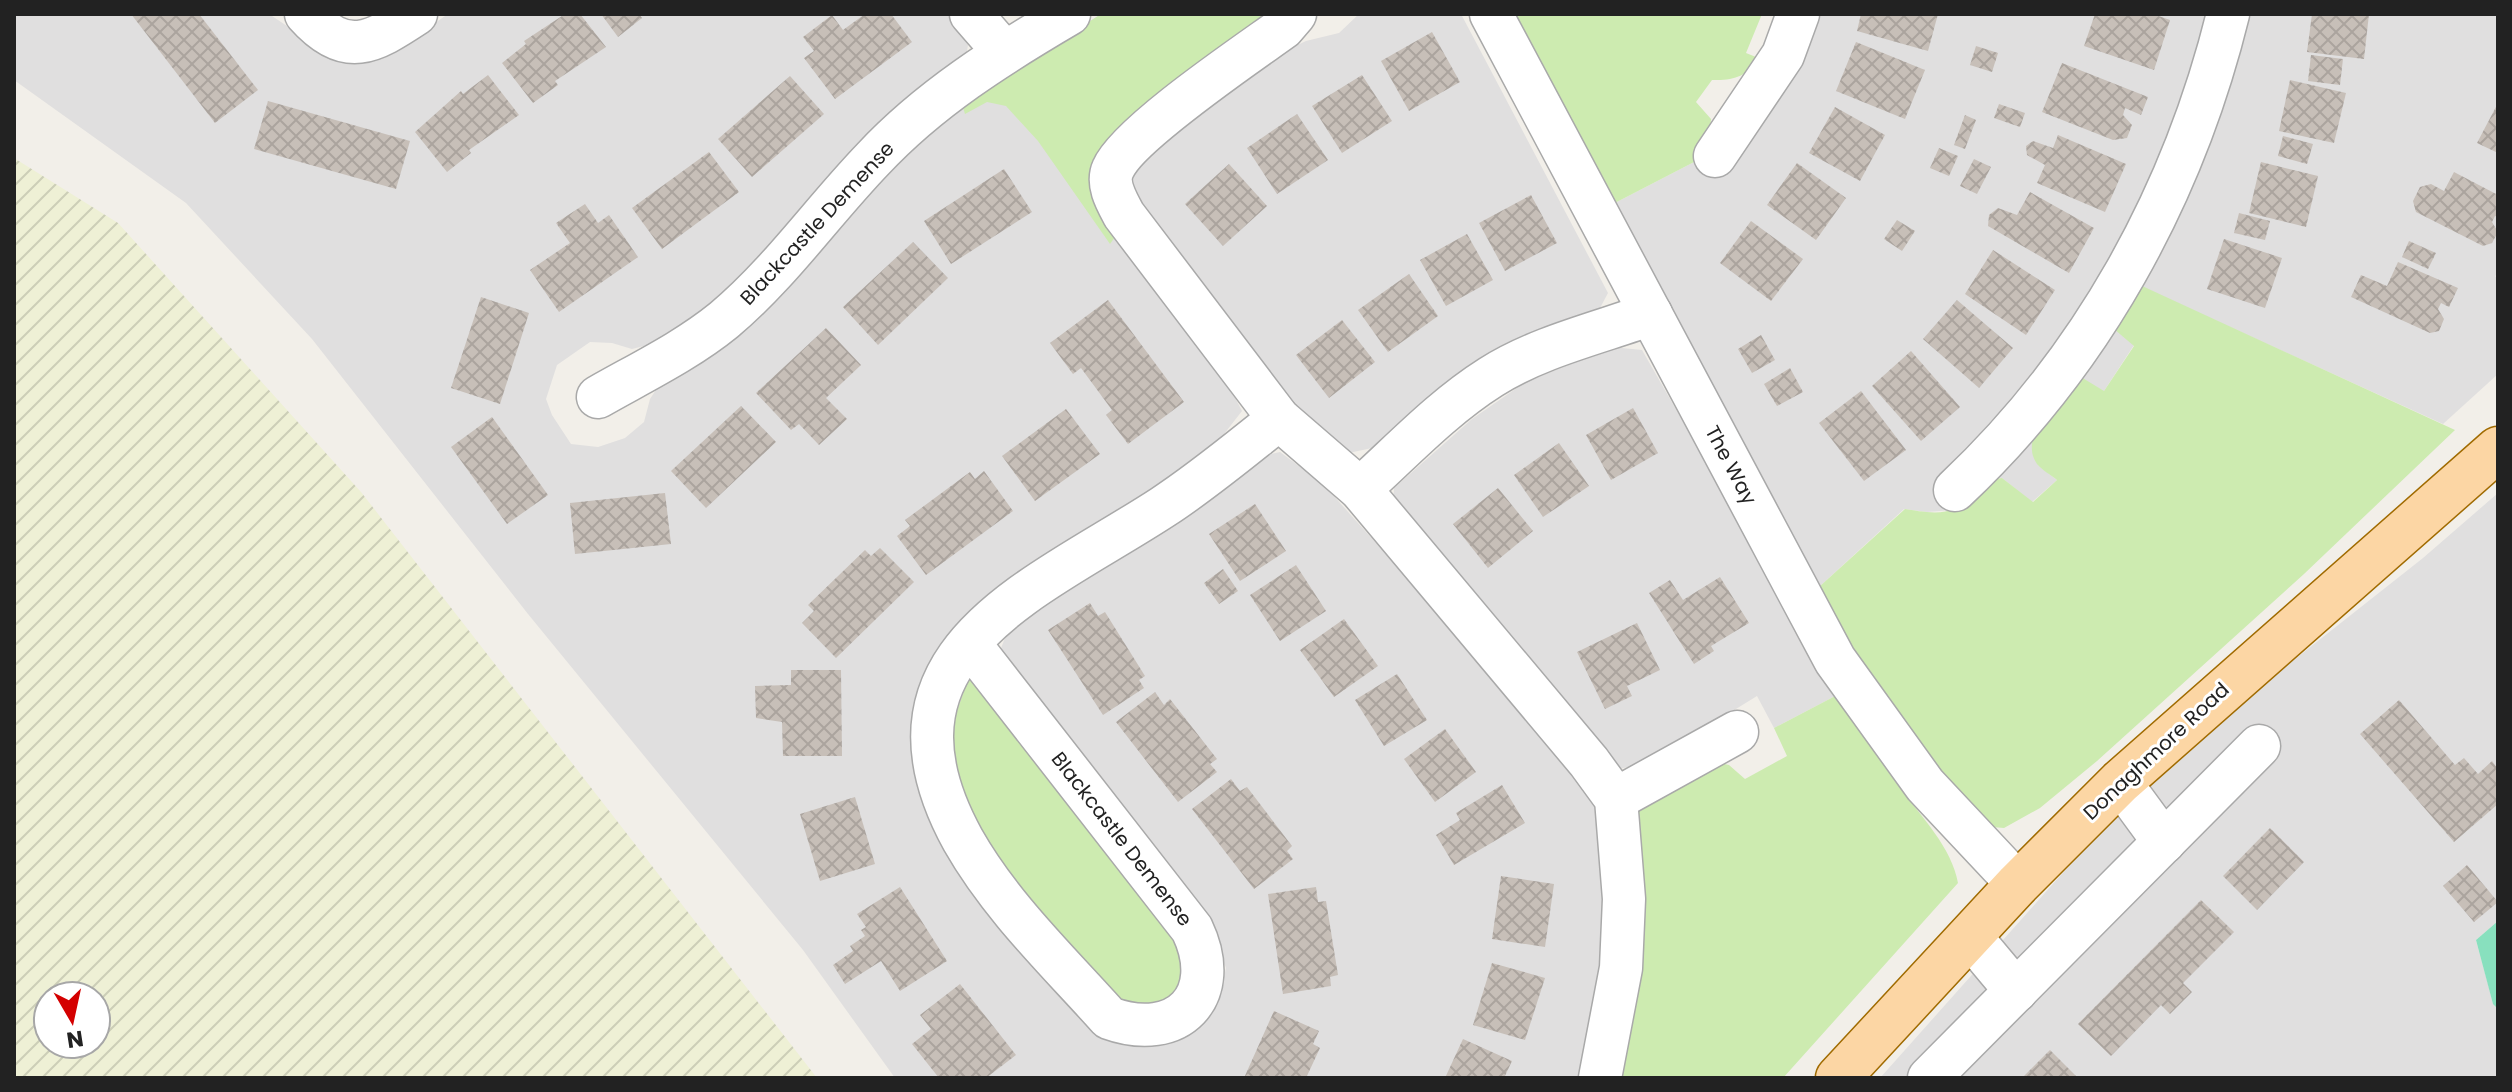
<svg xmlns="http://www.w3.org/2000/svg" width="2512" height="1092" viewBox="0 0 2512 1092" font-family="Poppins,sans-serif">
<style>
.residential{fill:#e0dfdf}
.farmland{fill:url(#farmland-furrows);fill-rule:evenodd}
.grass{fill:#cdebb0}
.pitch{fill:#88e0be}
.building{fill:url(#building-cross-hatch)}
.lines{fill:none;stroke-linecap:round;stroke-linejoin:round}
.minor-casing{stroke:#a9a9a9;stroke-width:45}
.major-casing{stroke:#a06b00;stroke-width:47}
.minor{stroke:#fff;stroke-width:42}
.major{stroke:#fcd6a4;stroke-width:44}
.labels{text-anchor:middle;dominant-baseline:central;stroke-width:6;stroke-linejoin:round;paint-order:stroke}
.street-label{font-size:20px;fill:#222;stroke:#fff}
</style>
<defs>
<pattern id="farmland-furrows" width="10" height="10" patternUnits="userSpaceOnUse" patternTransform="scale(2)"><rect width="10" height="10" fill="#eef0d5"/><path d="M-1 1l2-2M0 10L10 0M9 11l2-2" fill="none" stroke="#ccceb7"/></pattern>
<pattern id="building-cross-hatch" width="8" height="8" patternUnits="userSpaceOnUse" patternTransform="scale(2)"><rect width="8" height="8" fill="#c7bfb8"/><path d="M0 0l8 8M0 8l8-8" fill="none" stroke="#aba49e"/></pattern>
</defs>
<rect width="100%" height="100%" fill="#f2efe9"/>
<g class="residential">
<polygon points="14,14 269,14 314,44 409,41 448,14 953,14 968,45 965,63 700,319 648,345 632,349 612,343 590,342 557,365 546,399 552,415 571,444 598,447 625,438 644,422 650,399 663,379 930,126 1101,14 1262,14 1105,150 1242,411 1206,457 962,627 1090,1027 1116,1043 1147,1044 1204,1021 1220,996 1226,968 1211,930 1000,651 1011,622 1254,458 1280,452 1323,484 1462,639 1574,771 1599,811 1614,872 1584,1078 895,1078 803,950 528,614 312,339 186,203 14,80"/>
<polygon points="1359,14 1461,14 1608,293 1600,308 1372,448 1344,454 1325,442 1260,368 1130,194 1130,171 1149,150 1268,59 1306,41 1339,33"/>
<polygon points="1812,14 2498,14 2498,274 2495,276 2498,279 2498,374 2443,424 2140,286 2134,345 2104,391 2038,465 2057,480 2032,502 2002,478 1989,479 1953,510 1927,512 1904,509 1819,587 1609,206 1696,161"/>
<polygon points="1612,347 1642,350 1839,694 1774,728 1757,696 1650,762 1619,769 1393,503 1394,488 1472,419 1524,383"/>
<polygon points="2498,493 2498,921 2476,940 2493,1003 2498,1009 2498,1078 1880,1078 2109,821 2208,728 2423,558"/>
</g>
<path class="farmland" d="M14,158L118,223L361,492L817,1078H14ZM48,996H96V1044H48Z"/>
<g class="grass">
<polygon points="1101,14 1262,14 1262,26 1132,121 1117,234 1110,244 1038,141 1006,106 987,102 965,114 962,104"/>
<path d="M1508,14H1762L1746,53L1761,59C1746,76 1734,81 1712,80L1696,102L1711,119L1710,132L1696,161L1609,206Z"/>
<path d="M2140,285L2455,430L2304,574L2097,761L2040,808L2004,828L1980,826C1920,750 1864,674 1819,587L1905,509C1919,511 1941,516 1955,508C1973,498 1980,480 2002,478L2033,502L2057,480C2051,475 2042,470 2037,464C2017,436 2060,395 2076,374L2104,391L2134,346L2114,329Z"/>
<polygon points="969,677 1179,935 1185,984 1154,1011 1128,1009 1059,945 962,808 946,742"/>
<path d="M1839,694C1857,727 1878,757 1900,788C1921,816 1952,848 1958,883L1783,1078H1618L1634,818L1641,805L1720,763L1729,765L1745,779L1787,756L1774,728Z"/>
</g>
<polygon class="pitch" points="2498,921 2498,1009 2493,1004 2476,940"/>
<g class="building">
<polygon points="131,14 199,14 258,90 215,123"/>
<polygon points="565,14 580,14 606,47 555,81 558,85 533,103 502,63 526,44 524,41"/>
<polygon points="601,14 639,14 642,18 618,37"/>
<polygon points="865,14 891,14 912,42 835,99 804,58 814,51 803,37 832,15 843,30"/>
<polygon points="1861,14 1938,14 1928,51 1857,31"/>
<polygon points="2095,14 2153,14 2170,20 2154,70 2084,46"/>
<polygon points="2312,14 2369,14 2364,59 2307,52"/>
<polygon points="1432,32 1460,82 1409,111 1381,61"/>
<polygon points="1856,42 1925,70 1905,119 1836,91"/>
<polygon points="1976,46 1998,53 1992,72 1970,65"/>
<polygon points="2311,55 2343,59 2340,85 2308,81"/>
<polygon points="2062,63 2148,97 2141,115 2125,108 2123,115 2132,125 2127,138 2113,140 2042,112"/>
<polygon points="488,75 519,115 469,150 471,153 447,172 415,132 461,91 463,94"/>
<polygon points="1362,75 1392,121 1342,153 1312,106"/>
<polygon points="790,76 824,114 752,177 718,139"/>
<polygon points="2290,80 2346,93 2334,143 2279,131"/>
<polygon points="268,101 410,141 396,189 254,149"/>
<polygon points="2498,103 2498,153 2477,143"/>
<polygon points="1999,104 2025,113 2020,127 1994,118"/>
<polygon points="1835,107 1885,135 1860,181 1809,153"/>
<polygon points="1297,114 1328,160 1277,194 1247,148"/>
<polygon points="1965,115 1976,120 1965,149 1954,145"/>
<polygon points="2058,135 2126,164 2105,212 2037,183 2045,165 2027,155 2026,146 2033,141 2053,148"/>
<polygon points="2283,136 2313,144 2307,164 2278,156"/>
<polygon points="1939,148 1958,156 1949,176 1930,168"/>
<polygon points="709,152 739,192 662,249 632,208"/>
<polygon points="1974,159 1991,167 1977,194 1960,186"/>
<polygon points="2261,162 2318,176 2306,227 2249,213"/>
<polygon points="1797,163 1846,198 1816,240 1767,205"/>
<polygon points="1229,164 1267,206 1223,246 1185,204"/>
<polygon points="1004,169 1032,212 951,264 924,221"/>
<polygon points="2454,172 2498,195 2498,217 2495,216 2492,222 2498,232 2492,243 2483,246 2416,212 2413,201 2420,187 2431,184 2444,191"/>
<polygon points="2030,192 2094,228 2069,273 1988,226 1989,215 1998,208 2017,215"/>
<polygon points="1531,195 1557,243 1505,271 1479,223"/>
<polygon points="585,204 598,223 609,215 638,257 559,312 530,270 570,243 556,223"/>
<polygon points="2239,213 2270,221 2265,240 2234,233"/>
<polygon points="1897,220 1915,231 1902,251 1884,239"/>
<polygon points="1751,221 1803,259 1771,301 1720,263"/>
<polygon points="1467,234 1493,280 1446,306 1420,260"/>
<polygon points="2224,239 2282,258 2265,308 2207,289"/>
<polygon points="2409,241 2436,253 2428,269 2402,257"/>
<polygon points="913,242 948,278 878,345 843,307"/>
<polygon points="1993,250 2055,290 2026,335 1965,294"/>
<polygon points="2398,262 2458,288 2449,307 2441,303 2438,309 2444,319 2439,331 2430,333 2351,297 2361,275 2387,286"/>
<polygon points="1409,274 1438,316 1388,352 1358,310"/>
<polygon points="481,297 529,313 500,404 451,388"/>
<polygon points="1108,300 1184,402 1128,444 1106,415 1112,410 1081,368 1073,374 1050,343"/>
<polygon points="1957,300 2013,348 1979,388 1923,339"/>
<polygon points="1342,320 1375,362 1329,398 1296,355"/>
<polygon points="826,328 861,365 826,398 847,419 819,445 799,424 791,430 756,393"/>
<polygon points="1761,335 1775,360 1752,373 1738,349"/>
<polygon points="1911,351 1960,407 1921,441 1872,386"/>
<polygon points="1790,368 1803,392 1777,406 1764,384"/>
<polygon points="1861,391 1906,450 1864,481 1819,423"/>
<polygon points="741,406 776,442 706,508 671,471"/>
<polygon points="1633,408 1658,453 1611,480 1586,435"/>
<polygon points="1066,409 1100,454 1035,501 1002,456"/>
<polygon points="492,417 548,495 507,524 451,447"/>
<polygon points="1559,443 1589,486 1543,517 1514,475"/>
<polygon points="984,471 1013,511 926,575 897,536 910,526 905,520 970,472 975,479"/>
<polygon points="1498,488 1533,531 1488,568 1453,524"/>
<polygon points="665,493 671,544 575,554 570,503"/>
<polygon points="1255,504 1286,551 1240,581 1209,534"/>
<polygon points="880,548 914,582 836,658 802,623 814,611 808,605 865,550 871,556"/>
<polygon points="1296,565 1326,611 1280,641 1250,595"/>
<polygon points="1223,569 1238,591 1219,604 1204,583"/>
<polygon points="1720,577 1749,623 1711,646 1714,651 1694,664 1649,593 1670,580 1683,600"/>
<polygon points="1090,603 1098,616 1105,612 1145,676 1139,680 1144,688 1103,715 1048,630"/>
<polygon points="1344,619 1378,666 1334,697 1300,650"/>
<polygon points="1637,623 1660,670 1627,686 1632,696 1605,709 1577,652"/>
<polygon points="791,670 841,670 842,756 783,756 782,722 756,718 755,686 791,685"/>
<polygon points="1397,674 1427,720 1384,746 1355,700"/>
<polygon points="1155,692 1164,705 1170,699 1217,759 1210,764 1217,772 1178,802 1116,722"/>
<polygon points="2399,700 2455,765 2464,758 2478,774 2492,761 2498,769 2498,804 2454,842 2360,734"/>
<polygon points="1445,729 1476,772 1435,802 1404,759"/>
<polygon points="1231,779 1240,791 1247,787 1292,846 1287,851 1293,859 1254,889 1192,809"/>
<polygon points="1502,785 1525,823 1454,865 1436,835 1460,820 1456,813"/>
<polygon points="855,797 875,864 820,881 800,814"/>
<polygon points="2270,828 2304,862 2257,910 2223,876"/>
<polygon points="2467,865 2498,902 2474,922 2443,886"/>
<polygon points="1501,876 1554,884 1545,947 1492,939"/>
<polygon points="900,887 947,961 900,991 881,961 845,984 833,965 853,951 850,946 865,936 861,930 866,927 857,914"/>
<polygon points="1316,887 1318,902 1326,901 1338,975 1330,977 1331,986 1283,994 1268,894"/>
<polygon points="2201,900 2234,932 2183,983 2192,992 2170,1014 2161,1005 2111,1056 2078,1024"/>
<polygon points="1492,963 1545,978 1525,1040 1473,1025"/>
<polygon points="960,984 1016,1055 986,1078 939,1078 912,1044 931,1029 920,1015"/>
<polygon points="1274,1011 1319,1031 1313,1044 1320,1048 1306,1078 1244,1078"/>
<polygon points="1463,1039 1512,1061 1504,1078 1445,1078"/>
<polygon points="2050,1050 2078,1078 2022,1078"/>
</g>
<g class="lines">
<g class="minor-casing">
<g id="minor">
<path d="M306,14C346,59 372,43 416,14"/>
<polyline points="971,14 1004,52"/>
<path d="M1295,14L1283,28C1247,54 1128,134 1113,169C1106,184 1117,202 1124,215L1279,419L1360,489L1589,762L1616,799L1624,899L1621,968L1600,1078"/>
<polyline points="1491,14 1835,660 1925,785 2018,884"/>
<polyline points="1715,156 1783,55 1798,14"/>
<path d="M598,397C640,373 686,351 724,320C780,273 822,212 873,159C929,99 999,55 1069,14"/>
<path d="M1360,489C1402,451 1442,408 1491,377C1538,347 1598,333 1651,314"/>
<path d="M1955,490C2092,361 2183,196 2228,14"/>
<path d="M969,643L1192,929C1224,996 1178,1043 1109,1018C1058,961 1001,907 963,840C860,653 1036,590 1163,507C1203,481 1241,449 1279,419"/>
<polyline points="2120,782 2164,842"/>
<polyline points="1616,799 1737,732"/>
<polyline points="1970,936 2016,991"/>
<polyline points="1929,1078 2259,746"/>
</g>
</g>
<g class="major-casing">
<polyline id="major" points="1838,1078 2018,884 2120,782 2498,449"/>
</g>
<use href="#minor" class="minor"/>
<use href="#major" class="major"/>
</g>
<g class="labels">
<g class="street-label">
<text transform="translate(817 223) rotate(-47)">Blackcastle Demense</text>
<text transform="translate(1731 465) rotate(62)">The Way</text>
<text transform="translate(2156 751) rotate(-43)">Donaghmore Road</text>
<text transform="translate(1122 839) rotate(52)">Blackcastle Demense</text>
</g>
</g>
<rect width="2512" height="1092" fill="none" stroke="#222222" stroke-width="32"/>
<g transform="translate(72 1020) rotate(171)"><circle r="38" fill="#ffffff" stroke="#a7a7a7" stroke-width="2"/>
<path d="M0-6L14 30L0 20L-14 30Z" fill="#d40000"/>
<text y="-12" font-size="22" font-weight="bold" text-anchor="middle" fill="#222222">N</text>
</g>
</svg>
